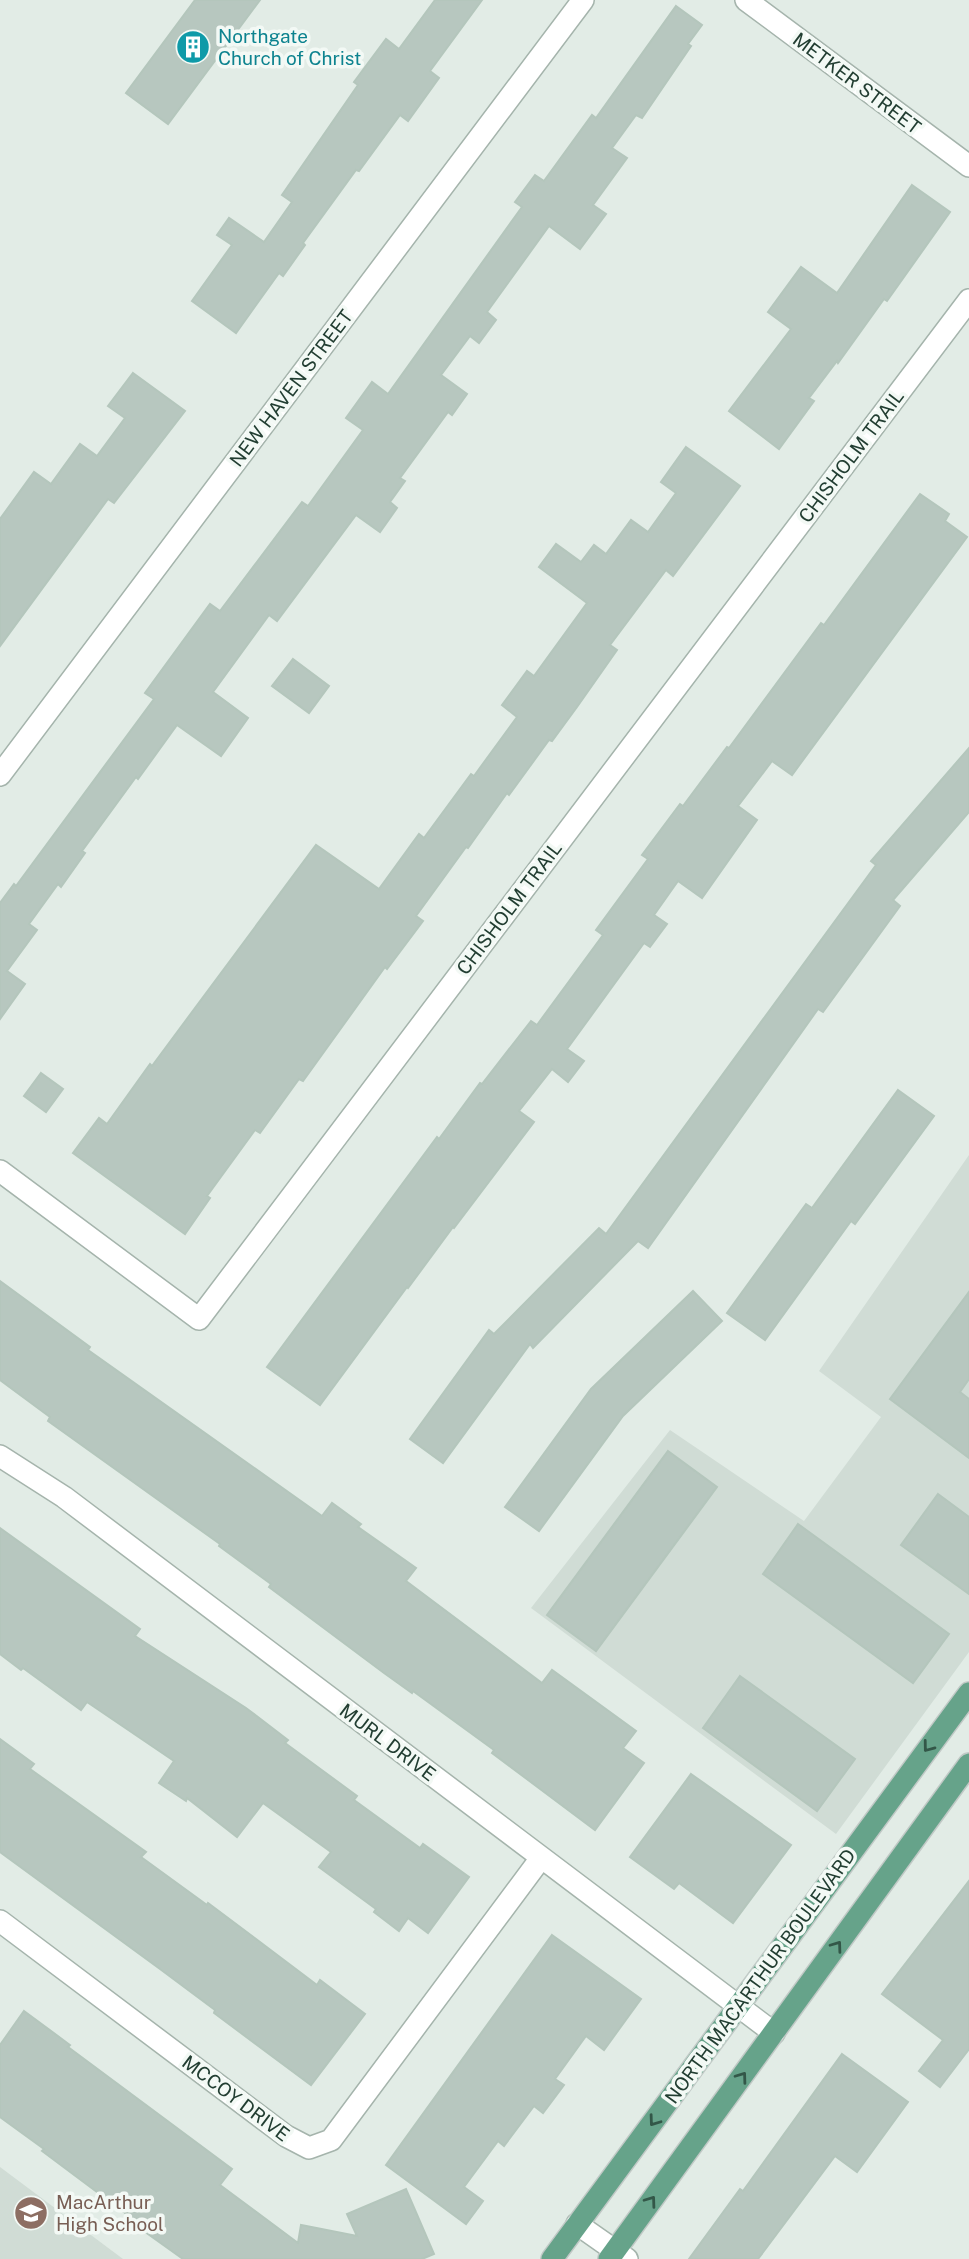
<svg xmlns="http://www.w3.org/2000/svg" width="969" height="2259" viewBox="0 0 969 2259" font-family="'Public Sans',sans-serif">
<style>
.built{fill:#d0dcd5}
.building{fill:#b7c7bf;stroke:#b4c6bc;stroke-width:2}
.lines{fill:none;stroke-linecap:round;stroke-linejoin:round}
.minor-casing{stroke:#a5b4ac;stroke-width:24}
.major-casing{stroke:#c1c9c6;stroke-width:24}
.minor{stroke:#fff;stroke-width:21}
.major{stroke:#66a38a;stroke-width:21}
.oneway{stroke:#335748}
.labels{text-anchor:middle;dominant-baseline:central;stroke-width:7;stroke-linejoin:round;paint-order:stroke}
.culture-label{font-size:19px;fill:#0d838f;stroke:#f3f9f5;text-anchor:start}
.street-label{font-size:19px;fill:#223e32;stroke:#f3f9f5}
.education-label{font-size:19px;fill:#785e54;stroke:#f3f9f5;text-anchor:start}
</style>
<rect width="100%" height="100%" fill="#e2ece6"/>
<g class="built">
<polygon points="969,1155 969,1652 836,1834 531,1608 670,1430 804,1521 881,1417 819,1371"/>
<polygon points="0,2167 123,2259 0,2259"/>
</g>
<g class="building">
<polygon points="195,0 260,0 168,124 126,93"/>
<polygon points="435,0 482,0 430,71 439,78 408,121 400,115 359,171 356,170 303,243 305,245 283,276 279,273 236,333 192,301 232,245 217,235 229,218 264,242 292,202 282,195 358,85 354,82 386,39 399,49"/>
<polygon points="676,6 702,25 688,44 691,46 642,118 636,115 612,148 627,158 593,205 606,214 580,249 549,226 487,312 496,320 479,343 470,336 441,375 467,394 452,415 448,412 400,478 405,481 390,502 397,508 380,532 356,515 277,621 269,615 213,692 248,718 221,756 177,725 138,779 136,777 82,851 85,853 61,887 58,884 29,924 37,930 7,971 25,984 0,1019 0,903 14,884 16,886 154,699 145,693 210,604 220,611 302,502 308,506 363,430 346,418 372,382 388,394 522,207 515,202 535,175 544,181 592,115 596,118"/>
<polygon points="912,185 950,212 887,301 884,299 838,363 837,361 809,398 814,401 779,449 729,411 791,329 768,312 801,267 837,293"/>
<polygon points="133,373 185,411 114,503 108,499 0,646 0,519 34,472 51,484 80,444 97,456 125,418 108,406"/>
<polygon points="686,447 740,486 673,576 666,570 610,645 617,650 577,707 552,741 549,740 509,795 507,793 468,848 466,847 416,916 423,921 387,969 385,967 303,1081 299,1079 260,1133 255,1130 207,1196 210,1198 185,1234 73,1153 99,1118 107,1124 150,1064 152,1066 316,845 379,889 419,834 424,838 471,774 474,776 517,717 502,705 527,671 534,676 587,603 539,567 556,544 581,562 594,545 606,554 631,520 648,532 676,493 661,482"/>
<polygon points="920,494 949,514 945,521 967,537 792,775 772,761 738,806 757,820 702,898 678,881 654,915 667,924 650,947 644,943 567,1049 584,1061 568,1082 552,1069 519,1111 534,1122 454,1228 453,1227 408,1288 407,1287 320,1405 267,1367 437,1137 439,1139 480,1083 482,1084 531,1021 537,1025 603,935 596,930 648,859 642,855 680,804 683,806 727,747 729,748 821,623 824,625"/>
<polygon points="293,659 329,686 309,713 272,686"/>
<polygon points="969,748 969,812 893,900 900,906 823,1012 818,1009 648,1248 638,1241 533,1348 530,1344 443,1463 410,1439 489,1330 494,1334 599,1228 606,1234 876,865 871,861"/>
<polygon points="41,1073 63,1089 46,1112 24,1096"/>
<polygon points="898,1090 934,1116 855,1224 851,1221 765,1340 727,1313 806,1204 812,1208"/>
<polygon points="0,1281 90,1347 88,1350 322,1516 332,1503 361,1524 358,1527 416,1568 406,1581 542,1683 552,1670 636,1731 623,1748 644,1763 595,1830 492,1753 494,1750 413,1691 412,1693 384,1673 269,1587 271,1584 219,1546 220,1544 48,1421 50,1417 0,1380"/>
<polygon points="693,1291 722,1321 623,1416 539,1531 505,1507 591,1389"/>
<polygon points="969,1292 969,1379 960,1392 969,1399 969,1458 890,1399"/>
<polygon points="668,1451 717,1487 596,1651 547,1615"/>
<polygon points="938,1494 969,1517 969,1594 901,1545"/>
<polygon points="798,1524 949,1634 913,1683 763,1574"/>
<polygon points="0,1528 140,1629 135,1636 246,1708 288,1740 285,1743 357,1796 354,1800 420,1848 423,1844 469,1877 428,1933 408,1918 399,1931 374,1912 376,1909 319,1867 331,1852 263,1803 237,1837 187,1798 186,1801 159,1783 174,1761 87,1702 81,1710 23,1668 21,1670 0,1654"/>
<polygon points="740,1676 855,1759 817,1811 703,1728"/>
<polygon points="0,1739 34,1764 30,1769 146,1852 141,1857 207,1905 208,1903 317,1985 320,1980 365,2014 311,2085 214,2013 215,2010 160,1969 0,1852"/>
<polygon points="691,1774 791,1845 733,1923 679,1883 674,1889 630,1857"/>
<polygon points="969,1881 969,2049 940,2087 919,2071 943,2040 882,1994"/>
<polygon points="552,1935 641,1999 604,2050 586,2036 555,2079 564,2085 543,2113 534,2106 504,2146 498,2141 464,2187 483,2201 466,2224 386,2165"/>
<polygon points="24,2011 70,2045 68,2047 232,2169 220,2185 298,2243 301,2225 357,2236 347,2214 406,2189 434,2254 422,2259 183,2259 127,2219 129,2216 42,2151 44,2149 0,2117 0,2045"/>
<polygon points="842,2054 908,2102 857,2172 835,2156 758,2259 689,2259 740,2189 743,2191"/>
</g>
<g class="lines">
<g class="minor-casing">
<g id="minor">
<polyline points="746,0 969,166"/>
<polyline points="0,775 583,0"/>
<polyline points="0,1171 199,1319 969,300"/>
<polyline points="0,1456 64,1497 774,2033"/>
<polyline points="0,1921 286,2136 309,2148 331,2140 541,1858"/>
<polyline points="577,2224 627,2259"/>
</g>
</g>
<g class="major-casing">
<g id="major">
<polyline points="552,2259 969,1693"/>
<polyline points="609,2259 969,1764"/>
</g>
</g>
<use href="#minor" class="minor"/>
<use href="#major" class="major"/>
</g>
<defs><path id="oneway-chevron" d="M-2-3.5L2.5 0L-2 3.5" fill="none" stroke-width="1.6" stroke-linecap="round" stroke-linejoin="round" transform="scale(1.75)"/></defs>
<g class="oneway">
<use href="#oneway-chevron" transform="translate(928 1747) rotate(127)"/>
<use href="#oneway-chevron" transform="translate(837 1946) rotate(-54)"/>
<use href="#oneway-chevron" transform="translate(742 2077) rotate(-54)"/>
<use href="#oneway-chevron" transform="translate(654 2121) rotate(126)"/>
<use href="#oneway-chevron" transform="translate(651 2201) rotate(-54)"/>
</g>
<defs>
<g id="building-disc" transform="scale(1.75)"><circle r="9.5" fill="#0f9aa8" stroke="#f3f9f5"/><path d="M-4-6H4V6H1V3H-1V6H-4ZM-2.5-4.3h1.7v1.8h-1.7ZM.8-4.3h1.7v1.8H.8ZM-2.5-1h1.7V.8h-1.7ZM.8-1h1.7V.8H.8Z" fill="#fff"/></g>
<g id="school-disc" transform="scale(1.75)"><circle r="9.5" fill="#8d6e63" stroke="#f3f9f5"/><path d="M0-5L7-2L0 1L-7-2ZM-4 1L0 2.5L4 1V4Q0 6-4 4Z" fill="#fff"/></g>
</defs>
<g fill-rule="evenodd">
<use href="#building-disc" x="193" y="47"/>
<use href="#school-disc" x="31" y="2213"/>
</g>
<g class="labels">
<g class="culture-label">
<text x="218" y="36">Northgate<tspan x="218" dy="22">Church of Christ</tspan></text>
</g>
<g class="street-label">
<text transform="translate(857 83) rotate(37)">METKER STREET</text>
<text transform="translate(291 388) rotate(-53)">NEW HAVEN STREET</text>
<text transform="translate(851 456) rotate(-53)">CHISHOLM TRAIL</text>
<text transform="translate(509 908) rotate(-53)">CHISHOLM TRAIL</text>
<text transform="translate(388 1742) rotate(37)">MURL DRIVE</text>
<text transform="translate(760 1976) rotate(-54)">NORTH MACARTHUR BOULEVARD</text>
<text transform="translate(236 2098) rotate(37)">MCCOY DRIVE</text>
</g>
<g class="education-label">
<text x="56" y="2202">MacArthur<tspan x="56" dy="22">High School</tspan></text>
</g>
</g>
</svg>
